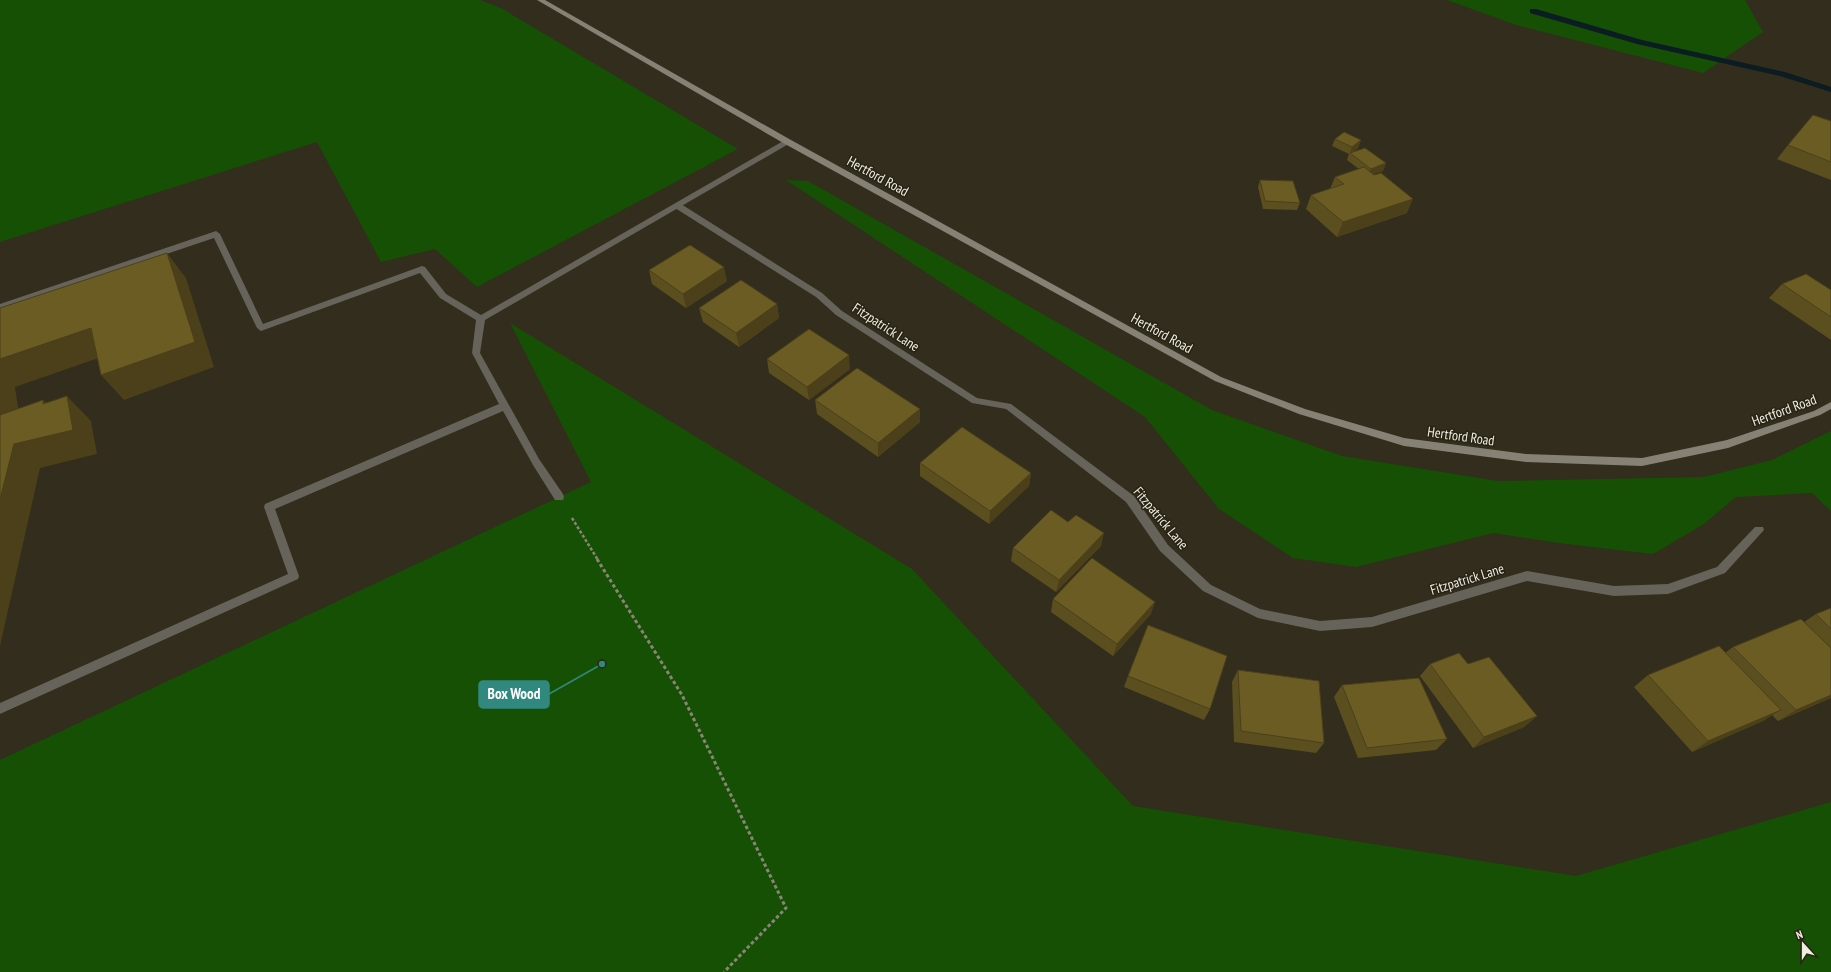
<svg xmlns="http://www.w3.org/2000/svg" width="1831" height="972" viewBox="0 0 1831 972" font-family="'PT Sans Narrow',sans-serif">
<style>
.green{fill:#165005}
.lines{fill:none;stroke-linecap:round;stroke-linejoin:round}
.stream{fill:#0b1c22;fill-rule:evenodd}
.path-far1{stroke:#898577;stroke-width:2.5;stroke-dasharray:3 2;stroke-linecap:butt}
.path{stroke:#898577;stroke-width:3;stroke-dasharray:3.5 2.5;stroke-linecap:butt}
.lane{fill:#66635b;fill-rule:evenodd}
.street{fill:#66635b;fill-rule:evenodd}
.secondary{fill:#858174;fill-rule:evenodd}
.wall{fill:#5c4f1f}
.shaded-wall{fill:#4b4019}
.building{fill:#6b5c24;stroke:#4b4019}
.labels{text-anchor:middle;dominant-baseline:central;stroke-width:3;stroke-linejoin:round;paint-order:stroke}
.street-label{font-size:14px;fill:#efece2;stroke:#282413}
.leader{fill:none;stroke:#31887f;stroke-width:1.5}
.callout-dot{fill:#31887f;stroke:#282413;stroke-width:1.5}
.callout{fill:#31887f;stroke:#31887f;stroke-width:1.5}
.callout-label{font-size:15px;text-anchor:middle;font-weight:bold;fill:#fff}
</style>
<rect width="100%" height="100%" fill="#322d1c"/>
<g class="green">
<polygon points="0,0 480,0 501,8 738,149 477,287 435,249 381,262 317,142 0,242"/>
<polygon points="1447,0 1745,0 1763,32 1703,73 1516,25"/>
<polygon points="786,180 808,181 1212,410 1342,456 1498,481 1704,477 1772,460 1831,431 1831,511 1812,493 1736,497 1704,524 1653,554 1566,544 1493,533 1356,567 1293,558 1219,509 1145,417"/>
<polygon points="510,323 912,569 1133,806 1576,876 1831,802 1831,972 0,972 0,760 591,482"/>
</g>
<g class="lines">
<polygon class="stream" points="1530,9 1536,9 1642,40 1785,72 1831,87 1831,92 1780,76 1637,44 1530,13"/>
<polyline class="path-far1" points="572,518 598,560"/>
<polyline class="path" points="597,559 682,695 786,908 724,972"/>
<polygon class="lane" points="785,140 792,142 485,320 480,353 539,459 563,494 564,497 563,500 555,500 533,465 503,411 275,509 299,576 298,579 0,714 0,703 288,574 264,507 265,504 499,404 472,353 476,320 440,298 420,273 261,331 257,328 214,238 0,310 0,304 216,231 220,234 263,324 422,266 425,267 446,294 481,315"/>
<polygon class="street" points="675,204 681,204 822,293 842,311 977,398 1011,404 1134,496 1168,545 1211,585 1260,609 1320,621 1372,617 1527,571 1614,586 1668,584 1717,567 1755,527 1763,527 1764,530 1725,573 1668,594 1614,596 1527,581 1372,627 1320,631 1258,618 1203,591 1160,551 1126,502 1006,409 972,403 836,315 816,297 675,208"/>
<polygon class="secondary" points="537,0 545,0 791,140 1221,377 1305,409 1404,438 1526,454 1642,458 1727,440 1814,411 1831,402 1831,409 1820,415 1728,448 1642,466 1526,462 1404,446 1299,414 1215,381 785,144"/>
</g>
<g class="wall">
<polygon points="1831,121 1831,180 1777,159 1788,145"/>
<polygon points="1335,139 1361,140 1358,148 1353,152 1386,163 1383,171 1373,174 1407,213 1337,237 1306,209 1311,195 1330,189 1335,177 1359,169 1347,160 1349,154 1332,146"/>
<polygon points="1260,180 1300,203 1297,210 1263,209 1258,187"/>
<polygon points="649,270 727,281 686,308 652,284"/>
<polygon points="1782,284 1831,290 1831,340 1769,298"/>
<polygon points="777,304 779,318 739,347 703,322 699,308"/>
<polygon points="767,359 850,369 809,400 769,373"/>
<polygon points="815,400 920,422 878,457 817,414"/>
<polygon points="920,463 1031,473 1029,486 989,524 920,476"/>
<polygon points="1101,546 1056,592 1011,561 1013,548"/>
<polygon points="1053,599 1151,614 1113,656 1051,612"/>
<polygon points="1831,608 1831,698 1778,721 1772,715 1763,721 1692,752 1634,687 1648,675 1725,653 1733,647 1804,622 1816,614"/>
<polygon points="1430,664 1468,664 1537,716 1524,727 1473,748 1420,676"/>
<polygon points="1238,670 1324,743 1316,753 1234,742 1232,682"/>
<polygon points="1128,676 1210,709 1204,720 1124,687"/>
<polygon points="1342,685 1447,739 1436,750 1358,758 1334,697"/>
</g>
<g class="shaded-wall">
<polygon points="1361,140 1358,148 1351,154 1350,153 1352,147"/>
<polygon points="1386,163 1383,171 1368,176 1371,169"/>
<polygon points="1413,199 1407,213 1337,237 1343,222"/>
<polygon points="167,253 186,278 214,367 124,400 101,375"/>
<polygon points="724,267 727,281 686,308 683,294"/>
<polygon points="777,304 779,318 739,347 736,333"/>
<polygon points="91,328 113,353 15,387 23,440 0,418 0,359"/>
<polygon points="849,355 850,369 809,400 807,387"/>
<polygon points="67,396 91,421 97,454 40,468 0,646 0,499 14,444"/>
<polygon points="43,400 67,424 43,404"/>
<polygon points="920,409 920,422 878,457 878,443"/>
<polygon points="1031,473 1029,486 989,524 990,511"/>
<polygon points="1104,533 1101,546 1056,592 1059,580"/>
<polygon points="1155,602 1151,614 1113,656 1117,644"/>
<polygon points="1831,695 1831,698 1778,721 1796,710"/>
<polygon points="1781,710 1763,721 1692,752 1708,741"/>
<polygon points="1537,716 1524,727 1473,748 1484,737"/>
</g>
<g class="building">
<polygon points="1813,115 1831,121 1831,162 1788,145"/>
<polygon points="1344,132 1361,140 1352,147 1335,139"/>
<polygon points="1365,148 1386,163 1371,169 1350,153"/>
<polygon points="1364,167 1374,175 1381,173 1413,199 1343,222 1311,195 1344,184 1335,177"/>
<polygon points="1260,180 1293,181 1300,203 1265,201"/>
<polygon points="690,245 724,267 683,294 649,270"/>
<polygon points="167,253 195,342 101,375 91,328 0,359 0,308"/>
<polygon points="1806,274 1831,290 1831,317 1782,284"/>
<polygon points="741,280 777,304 736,333 699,308"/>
<polygon points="809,329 849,355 807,387 767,359"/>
<polygon points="857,368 920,409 878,443 815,400"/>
<polygon points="67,396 73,430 14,444 0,499 0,415 43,400 43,404"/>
<polygon points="962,427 1031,473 990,511 920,463"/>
<polygon points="1051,510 1068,522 1076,515 1104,533 1059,580 1013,548"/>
<polygon points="1092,558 1155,602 1117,644 1053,599"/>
<polygon points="1831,608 1831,629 1816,614"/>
<polygon points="1801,619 1831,648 1831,695 1796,710 1733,647"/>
<polygon points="1148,625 1227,656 1210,709 1128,676"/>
<polygon points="1719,646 1781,710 1708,741 1648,675"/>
<polygon points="1459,653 1468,664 1489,657 1537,716 1484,737 1430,664"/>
<polygon points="1238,670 1319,681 1324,743 1241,731"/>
<polygon points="1419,678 1447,739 1367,748 1342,685"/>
</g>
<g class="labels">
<g class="street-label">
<text transform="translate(878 176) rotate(29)">Hertford Road</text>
<text transform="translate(886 327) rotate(33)">Fitzpatrick Lane</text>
<text transform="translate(1162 333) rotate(29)">Hertford Road</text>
<text transform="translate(1784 410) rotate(-20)">Hertford Road</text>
<text transform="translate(1461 436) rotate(8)">Hertford Road</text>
<text transform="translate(1161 518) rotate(50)">Fitzpatrick Lane</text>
<text transform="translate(1467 579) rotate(-17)">Fitzpatrick Lane</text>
</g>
</g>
<path class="leader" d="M602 664L549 694"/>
<circle class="callout-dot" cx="602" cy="664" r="4"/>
<rect class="callout" x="479" y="681" width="70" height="27" rx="4"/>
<g class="callout-label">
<text x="514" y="699">Box Wood</text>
</g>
<g transform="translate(1803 944) rotate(339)" stroke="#282413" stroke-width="3" paint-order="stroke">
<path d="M0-3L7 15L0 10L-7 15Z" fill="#efece2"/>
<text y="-6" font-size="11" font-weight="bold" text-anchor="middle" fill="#efece2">N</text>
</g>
</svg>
